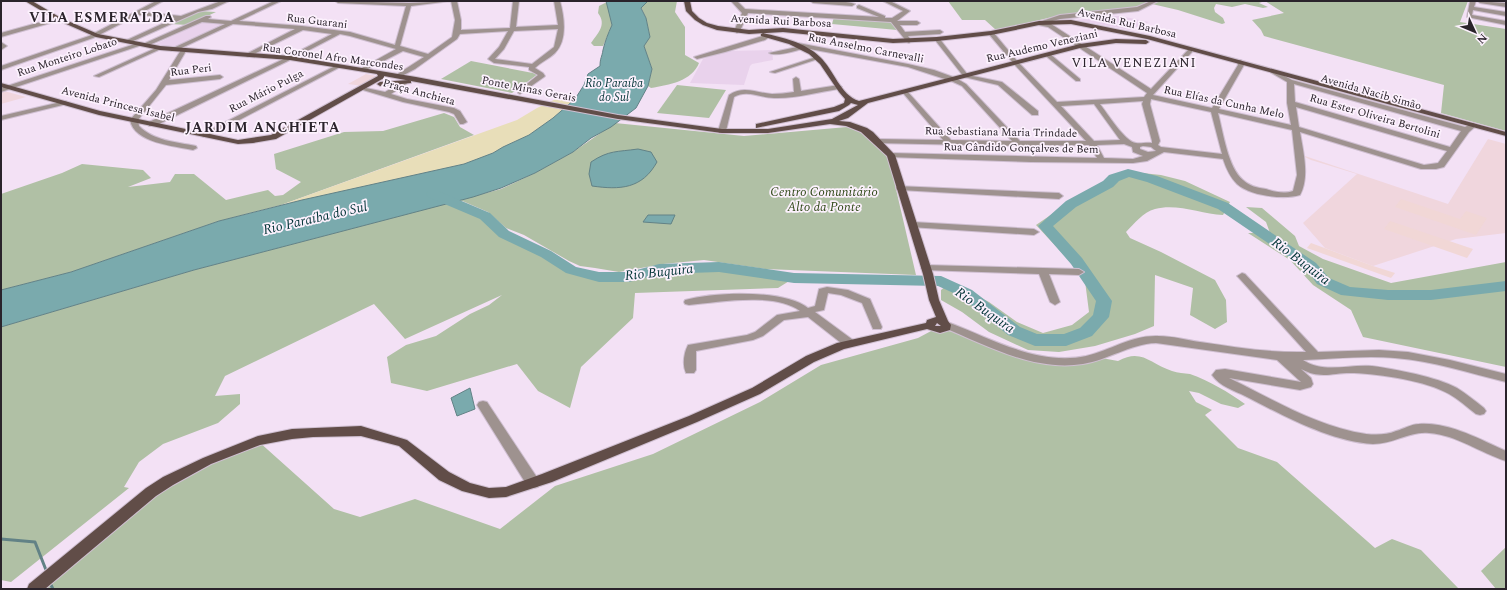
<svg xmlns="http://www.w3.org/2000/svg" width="1507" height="590" viewBox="0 0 1507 590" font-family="Spectral,serif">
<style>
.commercial{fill:#f0d6dd}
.industrial{fill:#f1d7d6}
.built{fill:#e9d2ec}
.green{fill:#b0c0a5}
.sand{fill:#e8deb9}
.water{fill:#7aaaad;stroke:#628286}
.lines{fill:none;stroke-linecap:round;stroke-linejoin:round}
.stream{stroke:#628286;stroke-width:3}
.river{fill:#7aaaad;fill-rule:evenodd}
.minor-casing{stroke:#cfbfd1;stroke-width:2}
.major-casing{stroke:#cfbfd1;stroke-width:2}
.minor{fill:#9e928f;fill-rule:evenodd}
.major{fill:#614d48;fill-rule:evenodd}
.labels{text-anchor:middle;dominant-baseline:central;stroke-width:3.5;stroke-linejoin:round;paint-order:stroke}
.far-street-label{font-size:11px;fill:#2a232b;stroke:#fcf1fd}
.far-water-label{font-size:12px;font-style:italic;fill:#043538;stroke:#fcf1fd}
.far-quarter-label{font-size:13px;letter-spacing:1px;fill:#2a232b;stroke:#fcf1fd}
.park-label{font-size:13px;font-style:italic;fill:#314a19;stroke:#fcf1fd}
.far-district-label{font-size:14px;font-weight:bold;letter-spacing:1px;fill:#2a232b;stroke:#fcf1fd}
.water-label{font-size:14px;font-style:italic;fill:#043538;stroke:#fcf1fd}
</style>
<rect width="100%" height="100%" fill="#f3e1f5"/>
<g class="commercial">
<polygon points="366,74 381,77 363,86 348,84"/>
<polygon points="4,91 26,97 1,104 1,92"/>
<polygon points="1488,139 1506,144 1506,233 1456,239 1373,266 1325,248 1303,223 1357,174 1311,160 1299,154 1448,204"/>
</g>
<g class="industrial">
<polygon points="1401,199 1460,219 1466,211 1487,218 1476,235 1395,207"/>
<polygon points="1390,221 1473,249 1467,258 1384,229"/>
<polygon points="1311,243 1373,266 1395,273 1391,278 1307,248"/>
</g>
<g class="built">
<polygon points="1111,16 1120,16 1149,22 1130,30 1076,20"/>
<polygon points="202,22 226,24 175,48 156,44"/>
<polygon points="772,50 773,60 752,64 750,66 744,85 690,83 703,59 727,51"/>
</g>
<g class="green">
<path d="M648,1H677L675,12L685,27V55L699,63C692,81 669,85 651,88L648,86L652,69L644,46L650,37L646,18L641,7Z"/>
<polygon points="948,1 1148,1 1145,4 1132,8 1061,15 996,30 985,20 962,20"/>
<polygon points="1155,1 1468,1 1460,22 1506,29 1506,131 1441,113 1444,85 1264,36 1261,30 1252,20 1284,13 1265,1 1259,3 1268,7 1263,8 1245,4 1232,7 1216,4 1214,8 1215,12 1223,18 1225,23 1222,24 1178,10 1152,4"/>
<path d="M607,2L612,25L603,46H594L591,43C598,33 607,25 598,13L599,6Z"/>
<polygon points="198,11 216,12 188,25 170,24"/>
<polygon points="834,17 892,21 897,30 832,24"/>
<polygon points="471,61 538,74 512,93 441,79"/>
<polygon points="677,85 726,90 709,118 657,113"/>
<polygon points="444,113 454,117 460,127 474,135 281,205 219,221 71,272 1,290 1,194 62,173 82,164 143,170 151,178 128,187 170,182 175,174 194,174 226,200 268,190 275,196 283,195 301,182 276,169 274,154 344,132 383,131"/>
<polygon points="615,123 744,136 847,127 867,135 888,155 916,275 765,269 704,260 663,264 619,272 595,268 580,266 569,261 524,235 506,228 488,212 460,200 501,189 535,173 573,152"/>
<path d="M1133,172L1161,175L1185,181L1230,202L1223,215C1201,214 1177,203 1155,209C1143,212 1134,224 1126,232L1130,238L1161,252L1215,280L1226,300L1227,322L1215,329L1190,315L1193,288L1155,275L1154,326L1135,334L1095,346L1059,352L1028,350L989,332L962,312L941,300V290L951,282L989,302L1017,322L1043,333L1072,325L1089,312L1085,281L1077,269L1036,225L1071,201L1114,175Z"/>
<polygon points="452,202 485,216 504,234 546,254 571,270 599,277 629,277 659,269 691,267 719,267 794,278 778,288 635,293 633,318 581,367 570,408 538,391 517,364 427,391 391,383 387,357 406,345 436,336 470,314 489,305 502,295 405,339 374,304 225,376 215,396 240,394 240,404 218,423 163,444 139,462 124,487 129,488 11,582 1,580 1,327 194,270"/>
<polygon points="1246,207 1262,208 1295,236 1299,246 1323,259 1391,283 1506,262 1506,367 1363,337 1351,310 1313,285 1290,260 1248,233 1270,233 1266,222"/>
<path d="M933,330H943L976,336L1019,354L1073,362L1096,357L1118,361C1142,348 1150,364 1172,371C1178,373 1184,373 1190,374C1210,381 1228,392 1245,404L1238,408L1221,404L1199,393L1189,391L1196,402L1212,410L1205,415L1238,448L1277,462L1375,548L1392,539L1421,550L1459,589H34L151,492L258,441L334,509L360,517L415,499L500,529L555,486L653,454L760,402L821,365L918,338Z"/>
<polygon points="1506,547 1506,589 1496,589 1481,571"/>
</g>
<polygon class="sand" points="558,98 575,99 553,118 529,135 503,147 493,153 464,164 281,205 517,120 537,108"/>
<g class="water">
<path d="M606,1H648L641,8L646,18L650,37L644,46L652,69L648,86L636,108L611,127L591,138L573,152L535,173L501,188L473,197L194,270L1,327V290L71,272L219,221L302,200L464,164L493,153L503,147L529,135L553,118L575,99L584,85L588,74L600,66C600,58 602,57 603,50C605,41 608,34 612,25Z"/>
<path d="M638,149L651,152L657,162C642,189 620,190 592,186L589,174L591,162C609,150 617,152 638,149Z"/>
<polygon points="648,215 675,215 671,224 643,222"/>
<polygon points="470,388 475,409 457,416 451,398"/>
</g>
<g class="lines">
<g class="stream">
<polyline points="1,539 35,542 46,570"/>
<polyline points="51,585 53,589"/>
</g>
<polygon class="river" points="1128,169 1157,176 1228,203 1316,263 1329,278 1350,287 1388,290 1431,290 1506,281 1506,291 1431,300 1388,300 1341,295 1317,284 1306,269 1218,209 1147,182 1129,177 1119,181 1113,187 1076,207 1053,226 1082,258 1112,301 1109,317 1092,336 1066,346 1035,346 1008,335 960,296 938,286 794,283 719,272 660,274 629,282 599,282 566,273 541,257 499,237 480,219 428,197 426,194 428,191 438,191 490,213 509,231 551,251 576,267 599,272 629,272 659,264 719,262 794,273 941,276 972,290 1020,327 1037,334 1064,334 1080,328 1093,315 1096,301 1071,264 1038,226 1066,201 1103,181 1109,175"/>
<g class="minor-casing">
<g id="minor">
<polygon points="156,1 163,1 143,12 181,16 221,1 229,1 212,9 198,12 131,42 127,42 127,40 175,18 138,15 93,38 1,70 1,66 89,36"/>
<path d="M274,1H281L239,21L302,26L350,32L395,45L406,6L338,3L335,1L409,3L457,1L461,20V30L510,28L513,1H519L516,27L558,25L554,1H560C564,16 568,40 555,53C549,59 541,62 535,68L543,73L545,76L544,77L520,94L518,93V91L538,75L529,70V67L494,63L488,59L499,47L508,31L460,34L457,39L415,69L398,78L396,77V75L424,57L403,51L364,71H360V69L396,49L350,36L340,34L292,59L155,126H149V122L288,57L332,34L303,30L248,57L246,56V54L295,29L233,24L175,51H171V49L225,24L202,22L147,46L142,45L1,92V88L138,43L143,44L206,16H210L211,17L208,19L231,21ZM451,1L455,20L452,37L428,54L400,46L411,6ZM558,29L554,47L532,64L495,59L504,49L514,31Z"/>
<polygon points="731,1 737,1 745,9 879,17 857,8 857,6 859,5 885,16 885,18 892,18 903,11 883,1 890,1 910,11 897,21 917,21 920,23 917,25 900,25 905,32 940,30 943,32 940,34 908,36 912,41 909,43 907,42 891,22 748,13 740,31 737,33 734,31 742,13"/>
<path d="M810,1C821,1 846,0 855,4L852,6L813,3Z"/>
<path d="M1151,1H1158L1138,11L1060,19L1045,23L1051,24L1151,89L1188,50H1192V52L1153,95L1212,108L1238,65L1237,62L1240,60L1242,61L1244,65L1219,109L1291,125L1287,103V82L1270,72L1269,71L1272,69L1292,80L1465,127L1473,123L1477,125L1469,132L1444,167L1436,169H1421L1300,132C1303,151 1310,177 1300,195C1284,200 1250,196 1237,184C1230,177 1226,168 1223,159L1164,152L1147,161L1133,163L1031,162L888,157L887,155L891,153L1097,158L1089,145L1019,146L874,143L873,141L877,139L943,140L903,93V91H907L951,140L1012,141L962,86L951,81L908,67L804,48C797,51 775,57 769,53L797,47L795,45L798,43L908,64L934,70L956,78L966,84L1020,141H1086L1014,64L988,33L993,32L1018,62L1057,102L1144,97L1147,93L1048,27L1033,24L1060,15L1137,7ZM1294,84L1461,131L1450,147L1295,102ZM1151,99L1211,112L1222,154L1161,147L1158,145L1160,141L1150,104ZM1143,101L1142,104L1152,141V143C1146,142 1141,144 1136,143C1125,142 1107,113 1100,104ZM1094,104L1120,140L1094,141L1061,106ZM1296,107L1447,151L1438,163L1424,165L1299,127ZM1218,113L1292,130L1297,175L1293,191C1284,194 1275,192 1266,189C1258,188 1249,186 1243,180C1228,168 1223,132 1218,113ZM1124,144L1132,147L1133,152L1143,156L1133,159L1104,158L1097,145ZM1143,146L1151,147L1156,151L1148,152L1140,149V147Z"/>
<polygon points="1470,1 1476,1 1474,7 1506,12 1506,16 1473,10 1472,15 1506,21 1506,25 1467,17"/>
<polygon points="1477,1 1506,3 1506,7 1480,3"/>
<polygon points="59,17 62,19 61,20 1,37 1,33"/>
<polygon points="766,35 771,36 765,40 725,52 697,59 694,57"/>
<polygon points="935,38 939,38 968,75 1002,82 1038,111 1038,115 1032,115 998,85 964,77 935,40"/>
<polygon points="1,42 7,46 1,50"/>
<polygon points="158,47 163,48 99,77 94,76"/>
<path d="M181,50L186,51L169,80L220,75L223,77L220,79L166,85L138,120L139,126C154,141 176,142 196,146L197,148L193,150C174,146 134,143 130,120L156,90Z"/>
<polygon points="1046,54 1050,54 1080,79 1080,81 1076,81 1046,56"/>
<polygon points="816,57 821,58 775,73 770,72"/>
<polygon points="337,65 342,66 207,137 204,137 200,135"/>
<path d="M796,77L799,79L801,91L839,85L842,87L839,89C818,92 795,99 774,98C760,98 747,89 734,97L726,131L725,133H719L718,131L729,95C744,85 756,93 772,94C779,94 787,93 794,92L793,79Z"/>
<polygon points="404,81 409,82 391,94 407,99 454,108 460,111 467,122 463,124 460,124 454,114 449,112 403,102 363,90 366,88 385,92"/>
<polygon points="65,101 69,103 67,104 1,120 1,116"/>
<polygon points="897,186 1059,193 1063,196 1059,199 900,190 897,190 896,188"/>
<polygon points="913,222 1034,229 1039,232 1034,235 910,227 909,225"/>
<polygon points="926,265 1079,269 1084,272 1079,275 1049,274 1060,302 1055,305 1050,302 1039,274 923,270 921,268"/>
<path d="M1242,273L1245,274L1318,352L1379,350L1408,352L1450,360L1506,374V382C1469,373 1433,361 1395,358C1365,355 1334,359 1303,360C1324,374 1348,364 1372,366C1395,369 1437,377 1457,388C1467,394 1475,401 1484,408L1486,411L1484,414L1480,415L1476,414C1467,407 1458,399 1449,394C1427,381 1380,374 1354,373C1333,372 1322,380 1301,369L1311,378L1313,384L1311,387L1300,390L1229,378L1231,379C1274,400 1318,427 1366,434C1376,435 1387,435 1396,431C1404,429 1411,424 1419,424C1449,422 1479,439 1506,451V461C1480,453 1457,435 1429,433C1410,431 1394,444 1373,444C1331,442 1282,415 1245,396C1235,391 1219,386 1212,375L1216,370L1225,369L1301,382L1277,360L1156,343C1130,344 1108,360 1083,364C1034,372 986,345 942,327L941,325L942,323H950C992,339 1039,366 1086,356C1111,350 1132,335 1158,336C1173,336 1186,340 1200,342C1235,347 1270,353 1306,352L1239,278L1237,276Z"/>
<path d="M827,287L848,290L870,299L882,327L881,329H873L862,303L841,295L828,293L824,310L815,312L853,340L854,343L853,346H845L808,317L784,320L763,336L753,340L696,351V370L694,373H686C682,365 684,352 688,345L747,335L755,332L777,315L800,311C775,292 719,302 689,305L685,304L684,302L685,300C714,292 784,289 808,308L815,306L819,289Z"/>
<polygon points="483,401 487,402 538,479 539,483 538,487 533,488 528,487 477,405 479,402"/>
</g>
</g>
<g class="major-casing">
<g id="major">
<path d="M25,1H32L61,18L98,34L160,46L290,56L416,77L618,115L722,129H768L832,119L858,105L851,103L849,105L839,111L756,128V124L834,107L844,103L845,99L839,92L820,64L809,54L789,44L761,36V34L763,33C783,38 805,42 820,57C834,70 840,95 859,101L1080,44L1116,39L1146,40L1149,42L1146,44L1116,43L1080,48L868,103L848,118L839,121L850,122L867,128L873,132L895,155L933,274L939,300L948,321L951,325L950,330L940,333L927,329L844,349L814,362L760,394L697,422L552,482L506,497L489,498L462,491L439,480L399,446L361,436L313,437L292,439L260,445L211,464L173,485L156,496L45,589H27L29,584L146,488L163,477L203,458L258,436L292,429L361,426L407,440L449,472L470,483L489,488L506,487L542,474L689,416L752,388L806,356L837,343L926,323L927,320L936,317L929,300L923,274L887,156L861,132L846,126L830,124L768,133H722L618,119L384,76V78L276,139L253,143L238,144L99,115L1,87V83L100,111L238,140L271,135L378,76L377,74L290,60L160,50L96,37L57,20ZM937,323L941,326H935Z"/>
<polygon points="684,1 690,1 692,11 699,18 707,23 718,26 749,30 783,28 893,39 937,37 991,31 1039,21 1071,20 1150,36 1506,132 1506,136 1147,39 1071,24 1039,25 991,35 937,41 893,43 783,32 749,34 717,30 703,25 695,20 686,11"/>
<polygon points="409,80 411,81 411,83 380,86 377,84 380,82"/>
</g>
</g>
<use href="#minor" class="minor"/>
<use href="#major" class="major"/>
</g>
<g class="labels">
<g class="far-street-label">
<text transform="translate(317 21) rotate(7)">Rua Guarani</text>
<text transform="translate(781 21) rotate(3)">Avenida Rui Barbosa</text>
<text transform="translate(1127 23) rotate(13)">Avenida Rui Barbosa</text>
<text transform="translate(1042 46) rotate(-13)">Rua Audemo Veneziani</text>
<text transform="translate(866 48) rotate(11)">Rua Anselmo Carnevalli</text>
<text transform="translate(67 57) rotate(-18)">Rua Monteiro Lobato</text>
<text transform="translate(333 57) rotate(8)">Rua Coronel Afro Marcondes</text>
<text transform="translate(191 70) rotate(-7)">Rua Peri</text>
<text transform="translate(529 89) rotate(11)">Ponte Minas Gerais</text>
<text transform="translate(266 91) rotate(-27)">Rua Mário Pulga</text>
<text transform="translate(419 92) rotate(15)">Praça Anchieta</text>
<text transform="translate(1371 92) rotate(16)">Avenida Nacib Simão</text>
<text transform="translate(1224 102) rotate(12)">Rua Elías da Cunha Melo</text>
<text transform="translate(118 104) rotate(14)">Avenida Princesa Isabel</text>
<text transform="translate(1375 116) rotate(16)">Rua Ester Oliveira Bertolini</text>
<text transform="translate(1001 132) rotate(1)">Rua Sebastiana Maria Trindade</text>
<text transform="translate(1021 148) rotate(1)">Rua Cândido Gonçalves de Bem</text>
</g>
<g class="far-water-label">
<text x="614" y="83">Rio Paraíba<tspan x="614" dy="14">do Sul</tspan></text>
</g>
<g class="far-quarter-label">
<text x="1134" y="63">VILA VENEZIANI</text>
</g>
<g class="park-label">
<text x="824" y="192">Centro Comunitário<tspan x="824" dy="15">Alto da Ponte</tspan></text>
</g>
<g class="far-district-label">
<text x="102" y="17">VILA ESMERALDA</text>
<text x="263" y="127">JARDIM ANCHIETA</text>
</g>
<g class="water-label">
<text transform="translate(315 218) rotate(-13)">Rio Paraíba do Sul</text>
<text transform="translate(1301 261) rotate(37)">Rio Buquira</text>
<text transform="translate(659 272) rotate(-6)">Rio Buquira</text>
<text transform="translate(985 310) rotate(35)">Rio Buquira</text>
</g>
</g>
<rect width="1507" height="590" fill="none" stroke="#2a232b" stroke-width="4"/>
<g transform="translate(1475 32) rotate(134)" stroke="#fcf1fd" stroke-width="3" paint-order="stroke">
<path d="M0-3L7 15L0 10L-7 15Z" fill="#2a232b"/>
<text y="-6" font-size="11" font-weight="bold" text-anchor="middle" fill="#2a232b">N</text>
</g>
</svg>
